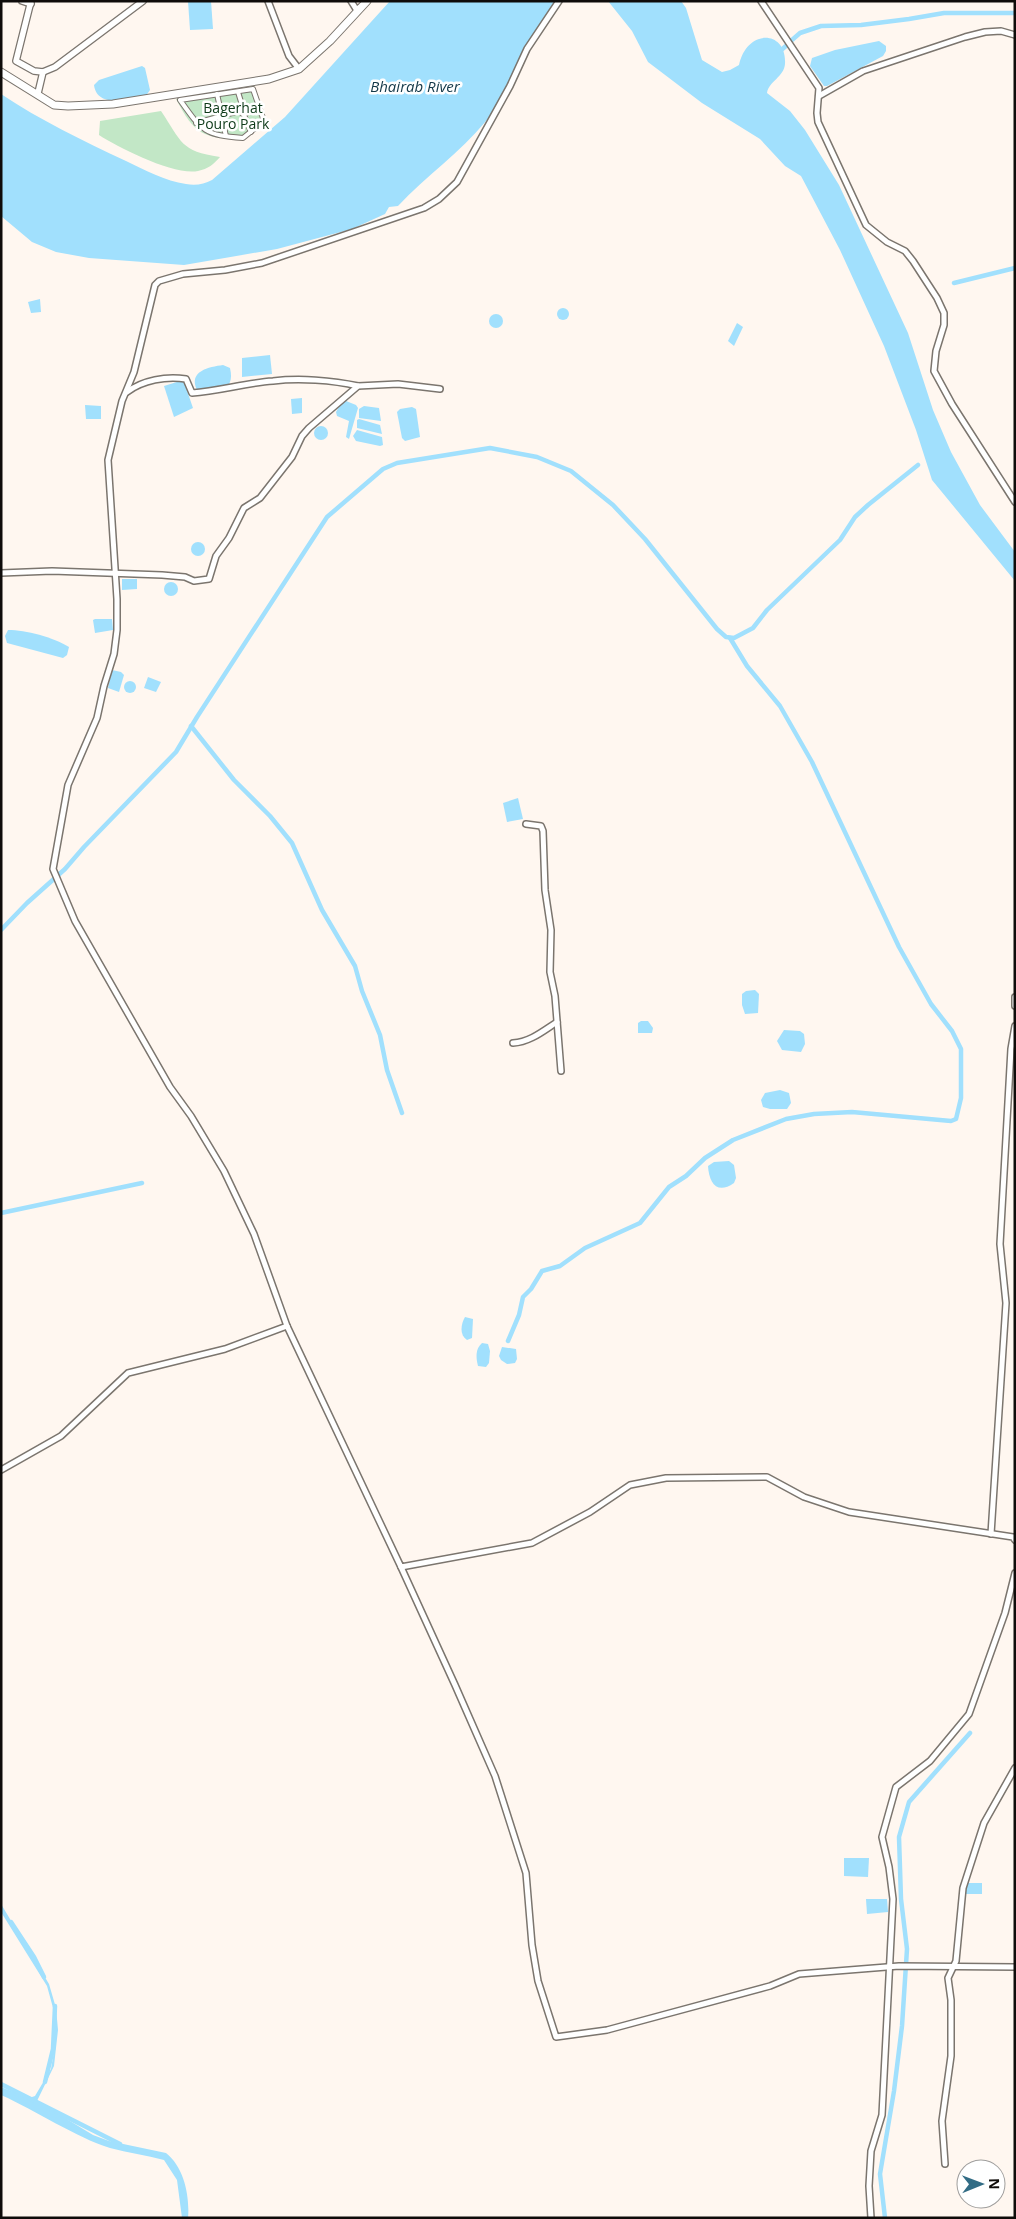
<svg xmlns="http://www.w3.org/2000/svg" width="1016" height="2219" viewBox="0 0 1016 2219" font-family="'Open Sans',sans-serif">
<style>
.green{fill:#c2e7c6}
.water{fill:#a1e0fd}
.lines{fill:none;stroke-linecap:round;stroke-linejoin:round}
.canal{stroke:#a1e0fd;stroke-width:4.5}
.pedestrian-casing{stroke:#7b756e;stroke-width:6}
.minor-casing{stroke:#7b756e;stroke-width:8}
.tertiary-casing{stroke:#7b756e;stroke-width:8}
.secondary-casing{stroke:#7b756e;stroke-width:9}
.pedestrian{stroke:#fff;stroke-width:4}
.minor{stroke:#fff;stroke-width:5}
.tertiary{stroke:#fff;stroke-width:5.5}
.secondary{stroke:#fff;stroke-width:7}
.labels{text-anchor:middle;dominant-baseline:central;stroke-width:5;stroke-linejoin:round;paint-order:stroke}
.park-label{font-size:14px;fill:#0e3a19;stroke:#fff}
.water-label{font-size:15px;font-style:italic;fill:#143949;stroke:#fff}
</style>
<rect width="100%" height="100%" fill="#fff7f0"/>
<g class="green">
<path d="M254,86L266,121L241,140C202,137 195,135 176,99Z"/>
<path d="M161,111C182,142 180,151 220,157C214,164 208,169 198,171C175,176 119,148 99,135L100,121Z"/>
</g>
<g class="water">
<polygon points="188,1 211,1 213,29 190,30"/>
<path d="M390,1H555C527,38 514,85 486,121C460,153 426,176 398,206L389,207L385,214L352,229L277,249L184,265L89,258L56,252L32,242L1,216V94C40,120 83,141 126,161C145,170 165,181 186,184C196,186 204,184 212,180L285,117Z"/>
<path d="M608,1H681L686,8L702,60L722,72L730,70L739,65C747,28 787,30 785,64C784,77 769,81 767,93L790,111L805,130L839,185L908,333L933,410L951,452L980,505L1015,552V581L932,480L916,430L884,346L840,250L801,176L785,166L760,139L702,103L648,62L632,31Z"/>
<polygon points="879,41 886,46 886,51 883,56 827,86 824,86 810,66 812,58 835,50"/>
<path d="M142,66L145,68L150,90L145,97C130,99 97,109 94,85L99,80Z"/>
<polygon points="40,299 41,312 31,313 28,302"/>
<circle cx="563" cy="314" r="6"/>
<circle cx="496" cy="321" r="7"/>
<polygon points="737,323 743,327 734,346 728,341"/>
<polygon points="270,355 272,374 242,377 242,358"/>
<path d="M223,365L230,368C236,394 215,389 197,390C188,371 209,367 223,365Z"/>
<polygon points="180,381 184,382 193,408 174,417 164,386"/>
<polygon points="302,398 302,413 292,414 291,399"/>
<polygon points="346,401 356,405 358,408 349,439 346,437 349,421 337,416 336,412 340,405"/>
<polygon points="85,405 101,406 101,419 86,419"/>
<polygon points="364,406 379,408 381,421 359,418 359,409"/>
<polygon points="412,407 416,409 420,437 405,441 402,438 397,412 400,409"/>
<polygon points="359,419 380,425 382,434 357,428 357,420"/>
<circle cx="321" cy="433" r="7"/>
<polygon points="357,430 382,437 383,445 380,446 356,441 353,436"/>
<circle cx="198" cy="549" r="7"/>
<polygon points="122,579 137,579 137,589 122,590"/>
<circle cx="171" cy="589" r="7"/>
<polygon points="95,619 112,619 113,630 95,633 93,620"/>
<path d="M8,630C26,630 53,637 69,647L67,655L63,658L7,643L5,636Z"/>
<polygon points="112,670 121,672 124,675 119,692 108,688"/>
<polygon points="148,677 161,682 156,692 144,688"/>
<circle cx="130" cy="687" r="6"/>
<polygon points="518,798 523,819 507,822 503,803"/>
<polygon points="755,990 759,994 758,1013 745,1014 742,1005 742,994 746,991"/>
<polygon points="641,1021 648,1021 653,1028 652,1033 638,1033 638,1023"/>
<polygon points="784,1030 800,1031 804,1034 805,1044 801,1052 782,1050 777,1041"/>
<polygon points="780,1090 789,1093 791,1103 787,1109 770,1109 763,1107 761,1100 765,1093"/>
<path d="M729,1161L734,1165L736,1178L734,1183C717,1195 709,1183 708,1166L714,1162Z"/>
<path d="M465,1317L473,1319L472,1338L467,1340C459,1335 461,1324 465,1317Z"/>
<path d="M482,1343L488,1344L490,1351L489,1363L486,1367L478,1366C476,1358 475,1349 482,1343Z"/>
<polygon points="502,1347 516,1349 517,1359 515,1363 507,1364 501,1360 499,1356"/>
<polygon points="844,1858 869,1858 868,1877 844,1876"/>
<polygon points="968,1883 982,1883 982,1894 965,1894"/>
<polygon points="866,1899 887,1899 888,1912 867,1914"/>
<path d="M1,1904L49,1984L56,2008L58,2030L54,2066L37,2101L93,2135L109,2141L166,2153C184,2167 190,2196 188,2218H182L177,2180L164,2160C146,2155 128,2153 110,2148C75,2137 37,2111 1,2095V2087L29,2098L35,2096L51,2069L55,2045V2015L47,1986L1,1912Z"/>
</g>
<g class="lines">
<g class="canal">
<polyline points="792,40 800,33 821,26 861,25 909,19 944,13 1015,13"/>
<polyline points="779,52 787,45"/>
<polyline points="954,283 1015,268"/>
<polyline points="191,726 234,780 270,816 292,843 322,910 355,966 362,991 380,1035 387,1070 402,1113"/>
<polyline points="1,930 27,903 65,869 84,847 176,752 197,717 327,517 383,469 397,463 490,448 537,457 571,471 613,505 645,539 717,629 726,637 734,638 753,628 767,610 840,540 855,517 868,505 918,465"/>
<polyline points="1,1213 142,1183"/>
<polyline points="508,1341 519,1315 523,1297 531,1289 542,1271 560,1266 585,1248 640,1223 669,1187 686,1176 705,1158 733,1140 786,1119 814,1114 852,1112 951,1121 956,1119 961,1098 961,1049 952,1031 931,1004 899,947 812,762 780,706 747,666 730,638"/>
<polyline points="11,1922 34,1957 44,1977"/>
<polyline points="45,2082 53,2049 55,2006"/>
<polyline points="1,2084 120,2144"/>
<polyline points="885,2218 880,2174 894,2091 902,2026 907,1949 901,1899 899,1837 909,1802 970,1733"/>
</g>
<g class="pedestrian-casing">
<g id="pedestrian">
<path d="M253,89L264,121L243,138C204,135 202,131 180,100Z"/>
<polyline points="238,92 242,105"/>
<polyline points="217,94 221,112"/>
<polyline points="225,115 239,111 244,115 248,112 248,108 242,105 239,111"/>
<polyline points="244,115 251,132"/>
<polyline points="222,119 226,136"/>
<polyline points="196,123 218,117 221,112 225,115 222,119 218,117"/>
</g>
</g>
<g class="minor-casing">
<g id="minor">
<polyline points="268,1 289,56 299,69"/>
<polyline points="351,1 356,9 361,7"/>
<polyline points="559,1 527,49 510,86 457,182 439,199 424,208 262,263 225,270 183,274 159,281 155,285 134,372 122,401 108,460 117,599 117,630 114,654 104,686 97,718 68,785 53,869 75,921 170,1087 191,1116 224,1171 254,1234 287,1326 401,1567 532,1543 590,1512 630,1485 666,1478 767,1477 804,1497 849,1512 1013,1537 1015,1540"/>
<polyline points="761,1 819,88 817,113 818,122 866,225 887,242 905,251 913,261 937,298 944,313 944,325 936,351 934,371 952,404 1015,502"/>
<polyline points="819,96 863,71 965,37 985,32 1001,31 1015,35"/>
<path d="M127,392C143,380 166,376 186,379L192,393C219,391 246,383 273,381C299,378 332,380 358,386"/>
<polyline points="1,573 52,571 162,575 185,577 194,581 209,579 216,556 229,538 244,508 260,498 292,457 302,436 309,428 358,386 398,384 440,389"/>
<polyline points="526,824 541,826 543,831 545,890 551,930 550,972 555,996 561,1071"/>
<polyline points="1015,997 1015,1006"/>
<path d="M513,1043C530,1042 543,1031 557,1022"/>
<polyline points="1,1470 61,1436 128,1373 225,1349 287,1326"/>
<polyline points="991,1534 1006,1303 1000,1244 1011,1049 1015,1026"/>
<polyline points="401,1567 455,1685 495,1776 526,1873 532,1945 538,1981 556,2037 607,2030 770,1986 799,1974 899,1966 1015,1967"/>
<polyline points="945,2164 942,2121 951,2056 951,2000 948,1978 956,1961 963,1888 984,1823 1015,1768"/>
<polyline points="871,2218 869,2186 871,2151 882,2115 893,1899 889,1867 882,1837 896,1787 930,1761 969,1714 1005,1613 1015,1573"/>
</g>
</g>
<g class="tertiary-casing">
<g id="tertiary">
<polyline points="22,1 31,4"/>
<polyline points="31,1 16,61 34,71 43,72 55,67 143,1"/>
<polyline points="38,93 43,72"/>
</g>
</g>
<g class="secondary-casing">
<polyline id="secondary" points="1,72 54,105 68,106 113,104 269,79 299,69 330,41 367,1"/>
</g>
<use href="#pedestrian" class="pedestrian"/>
<use href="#minor" class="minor"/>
<use href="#tertiary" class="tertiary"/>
<use href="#secondary" class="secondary"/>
</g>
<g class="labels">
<g class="park-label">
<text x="233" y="107">Bagerhat<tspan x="233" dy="16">Pouro Park</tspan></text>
</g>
<g class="water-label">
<text x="415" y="86">Bhairab River</text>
</g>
</g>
<rect width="1016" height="2219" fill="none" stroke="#0f0c0a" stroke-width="5"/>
<g transform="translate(981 2184) rotate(89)"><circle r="24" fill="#ffffff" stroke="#9f9e9d"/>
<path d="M0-4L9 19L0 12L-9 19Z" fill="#326c85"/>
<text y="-8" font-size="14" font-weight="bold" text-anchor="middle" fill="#0f0c0a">N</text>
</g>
</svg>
